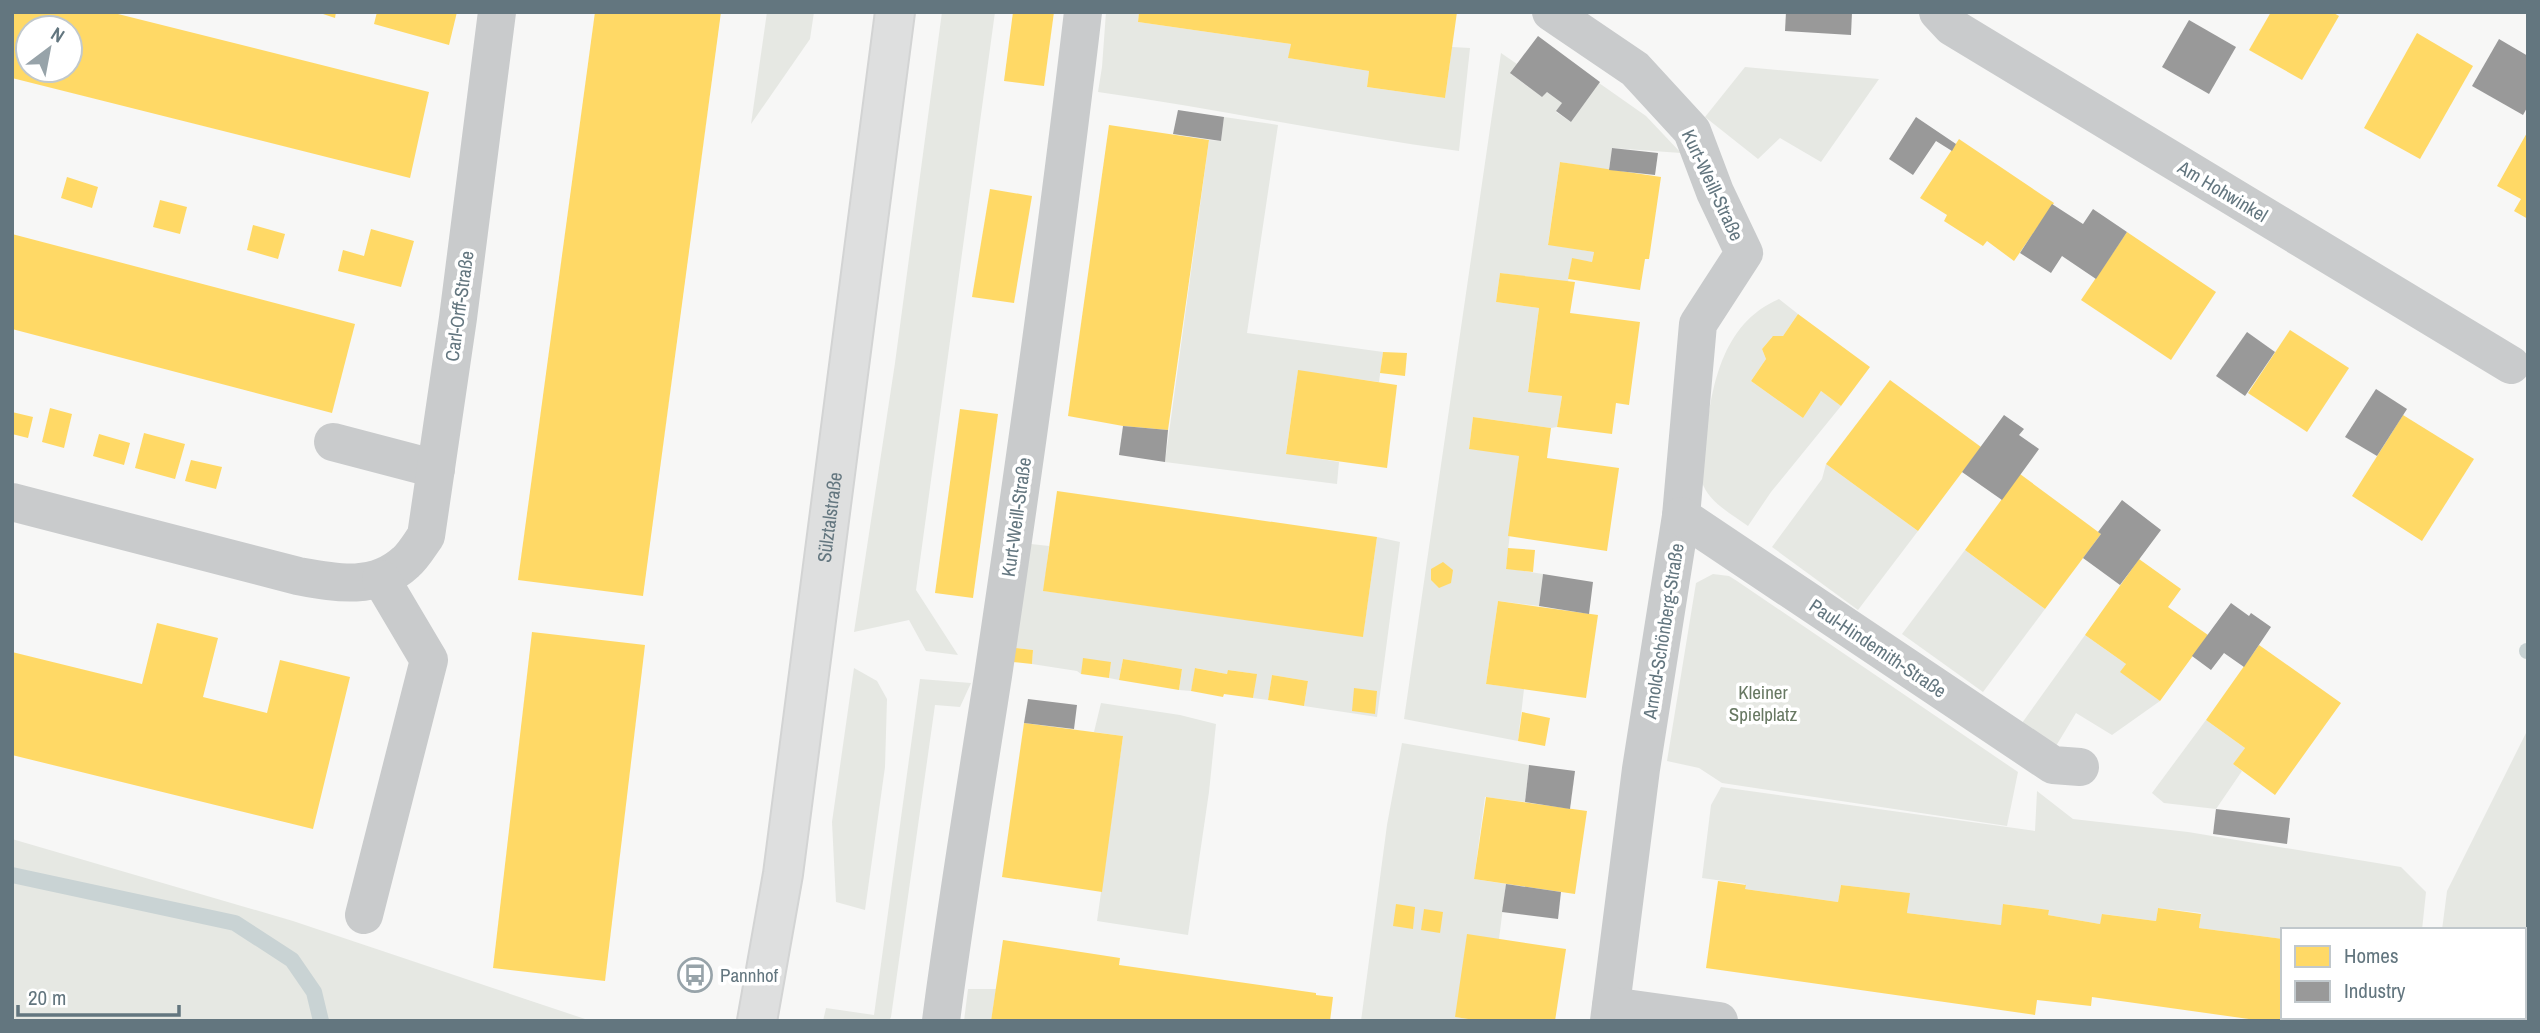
<svg xmlns="http://www.w3.org/2000/svg" width="2540" height="1033" viewBox="0 0 2540 1033" font-family="'Archivo Narrow',sans-serif">
<style>
.green{fill:#e6e8e3}
.homes{fill:#ffd966;fill-rule:evenodd}
.industry{fill:#999}
.lines{fill:none;stroke-linecap:round;stroke-linejoin:round}
.stream{stroke:#c9d3d4;stroke-width:16}
.major-casing{stroke:#d3d4d4;stroke-width:42}
.minor{stroke:#c9cbcc;stroke-width:38}
.major{stroke:#dedfdf;stroke-width:38}
.labels{text-anchor:middle;dominant-baseline:central;stroke-width:7;stroke-linejoin:round;paint-order:stroke}
.street-label{font-size:19px;fill:#63767f;stroke:#fff}
.park-label{font-size:19px;fill:#677862;stroke:#fff}
.poi-label{font-size:19px;fill:#63767f;stroke:#fff;text-anchor:start}
</style>
<rect width="100%" height="100%" fill="#f7f7f6"/>
<g class="green">
<polygon points="767,12 814,12 810,39 751,124"/>
<polygon points="942,12 995,12 916,590 958,655 926,651 909,620 854,632 895,363"/>
<path d="M1106,12H1139L1138,22L1291,44L1289,58L1369,71L1367,87L1445,98L1452,47L1470,48L1459,151C1338,135 1219,109 1098,92L1102,67Z"/>
<polygon points="1501,53 1517,64 1511,74 1542,97 1547,92 1562,103 1556,112 1571,122 1599,83 1646,116 1681,153 1612,148 1609,170 1560,162 1548,244 1594,252 1592,262 1572,259 1568,282 1500,273 1496,302 1539,308 1528,391 1562,396 1557,427 1551,428 1473,417 1469,448 1519,456 1506,568 1543,574 1539,606 1498,601 1486,684 1524,689 1518,741 1404,719"/>
<polygon points="1745,67 1879,79 1821,162 1780,138 1758,159 1705,117"/>
<polygon points="1224,117 1278,125 1247,333 1383,352 1379,382 1298,371 1286,453 1339,462 1337,484 1165,462 1209,140 1221,141"/>
<path d="M1779,299L1798,314L1783,336L1772,337L1762,349L1766,359L1751,381L1803,418L1821,391L1841,406L1771,492L1748,526C1733,515 1708,502 1702,482C1700,472 1704,455 1705,445C1711,388 1721,324 1779,299Z"/>
<polygon points="1826,464 1918,531 1858,610 1772,547 1822,479"/>
<polygon points="1377,537 1400,542 1377,717 1304,706 1308,681 1272,675 1268,700 1253,698 1256,674 1229,670 1227,674 1196,668 1191,691 1179,690 1182,669 1123,659 1119,680 1109,678 1111,662 1081,674 1077,671 1032,664 1033,650 1015,648 1031,544 1049,546 1044,591 1363,636"/>
<polygon points="1965,550 2045,609 1983,692 1902,634"/>
<polygon points="1713,574 1729,576 1737,581 2018,772 2007,826 1722,783 1699,768 1667,761 1696,583"/>
<polygon points="2085,635 2126,664 2121,672 2160,701 2112,735 2076,713 2056,746 2022,723"/>
<polygon points="854,668 877,681 887,699 885,767 865,910 836,902 832,822"/>
<polygon points="920,679 971,683 960,707 935,705 891,1017 889,1021 823,1021 826,1008 874,1015"/>
<polygon points="1101,703 1180,715 1216,724 1209,792 1188,935 1097,921 1123,736 1094,732"/>
<polygon points="2206,720 2245,748 2233,764 2242,771 2216,809 2164,803 2152,793"/>
<polygon points="2528,729 2528,1021 2429,1021 2430,1017 2524,1017 2524,930 2442,930 2447,891"/>
<polygon points="1402,743 1529,765 1525,802 1485,797 1474,879 1506,884 1499,939 1455,1017 1481,1021 1361,1021 1387,825"/>
<polygon points="1721,787 2035,831 2037,791 2073,819 2188,832 2401,867 2426,892 2422,930 2283,930 2283,939 2199,928 2201,913 2158,908 2156,921 2103,914 2100,924 2048,915 2048,910 2004,904 2001,925 1907,913 1909,893 1841,885 1838,902 1745,889 1745,884 1702,878 1711,805"/>
<polygon points="12,839 293,921 591,1021 12,1021"/>
<polygon points="968,989 996,989 991,1021 964,1021"/>
<polygon points="2327,1017 2413,1017 2413,1021 2326,1021"/>
</g>
<g class="homes">
<path d="M12,12H110L429,92L410,178L12,78ZM28,28H70V70H28Z"/>
<polygon points="317,12 336,12 335,18"/>
<polygon points="377,12 457,12 449,45 374,24"/>
<polygon points="595,12 721,12 643,596 518,580"/>
<polygon points="1013,12 1054,12 1044,86 1004,81"/>
<polygon points="1139,12 1457,12 1445,98 1367,87 1369,71 1288,58 1291,44 1138,22"/>
<polygon points="2271,12 2332,12 2339,16 2302,80 2249,50"/>
<polygon points="2417,33 2473,66 2420,159 2364,128"/>
<polygon points="1109,125 1209,140 1168,430 1123,426 1068,416"/>
<polygon points="2528,131 2528,219 2514,211 2521,199 2497,186"/>
<polygon points="1959,139 2054,203 2014,261 1987,241 1983,246 1944,221 1947,215 1920,198"/>
<polygon points="1560,162 1661,177 1649,259 1645,259 1640,290 1568,279 1572,258 1592,262 1594,252 1548,245"/>
<polygon points="67,177 98,187 92,208 61,198"/>
<polygon points="990,189 1032,196 1014,303 972,297"/>
<polygon points="160,200 187,207 180,234 153,227"/>
<polygon points="253,225 285,234 278,259 247,250"/>
<polygon points="371,229 414,241 401,287 338,271 343,250 364,256"/>
<polygon points="2127,232 2216,292 2171,360 2081,300"/>
<polygon points="12,234 355,324 332,413 12,329"/>
<polygon points="1500,273 1575,282 1570,313 1640,322 1629,405 1616,403 1612,434 1557,427 1562,396 1528,392 1539,308 1496,302"/>
<polygon points="1798,314 1870,367 1841,406 1821,391 1803,418 1751,381 1766,359 1762,349 1773,336 1783,336"/>
<polygon points="2290,330 2349,368 2307,432 2248,393"/>
<polygon points="1383,352 1407,353 1405,376 1380,373"/>
<polygon points="1298,370 1397,385 1387,468 1286,454"/>
<polygon points="1890,380 1981,447 1918,531 1826,464"/>
<polygon points="50,408 72,414 64,448 42,442"/>
<polygon points="960,409 998,414 973,598 935,593"/>
<polygon points="12,412 33,417 28,438 12,434"/>
<polygon points="2403,415 2474,459 2422,541 2352,496"/>
<polygon points="1473,417 1551,428 1547,458 1619,468 1607,551 1508,536 1519,456 1469,449"/>
<polygon points="144,433 185,444 175,479 135,468"/>
<polygon points="99,434 130,443 124,465 93,456"/>
<polygon points="191,460 222,467 216,489 185,481"/>
<polygon points="2020,474 2101,534 2045,609 1965,550"/>
<polygon points="1057,491 1377,537 1363,637 1043,591"/>
<polygon points="1508,548 1535,550 1533,572 1506,569"/>
<polygon points="2139,559 2181,589 2168,607 2208,635 2160,701 2120,672 2126,664 2085,635"/>
<polygon points="1443,562 1453,570 1451,583 1439,588 1431,580 1431,569"/>
<polygon points="1498,601 1598,615 1586,698 1486,684"/>
<polygon points="157,623 218,638 203,697 267,713 280,660 350,677 313,829 12,755 12,652 142,684"/>
<polygon points="532,632 645,645 605,981 493,968"/>
<polygon points="2259,645 2341,703 2275,795 2233,764 2245,748 2206,720"/>
<polygon points="1015,648 1033,650 1032,664 1013,662"/>
<polygon points="1083,658 1111,662 1109,678 1081,674"/>
<polygon points="1123,659 1182,669 1179,690 1119,680"/>
<polygon points="1195,668 1227,674 1228,670 1257,674 1253,698 1224,694 1223,697 1191,691"/>
<polygon points="1272,675 1308,681 1304,706 1268,700"/>
<polygon points="1354,688 1377,691 1375,714 1352,711"/>
<polygon points="1522,712 1550,718 1545,746 1518,741"/>
<polygon points="1024,723 1123,736 1102,892 1002,877"/>
<polygon points="1486,797 1587,811 1575,894 1474,879"/>
<polygon points="1718,881 1746,885 1745,889 1838,902 1841,885 1910,893 1907,913 2001,925 2003,904 2049,910 2048,915 2100,924 2102,914 2156,921 2158,908 2201,914 2199,928 2283,939 2283,1017 2327,1017 2326,1021 2263,1021 2092,997 2091,1006 2037,1000 2035,1015 1706,968"/>
<polygon points="1396,904 1415,907 1413,929 1393,926"/>
<polygon points="1424,909 1443,912 1440,933 1421,930"/>
<polygon points="1467,934 1566,949 1555,1021 1481,1021 1455,1017"/>
<polygon points="1003,940 1120,958 1119,965 1316,993 1316,995 1333,997 1330,1021 991,1021"/>
</g>
<g class="industry">
<polygon points="1786,12 1852,12 1851,35 1785,31"/>
<polygon points="2189,20 2236,47 2209,94 2162,67"/>
<polygon points="1538,36 1600,82 1571,122 1556,111 1562,103 1547,92 1542,97 1510,73"/>
<polygon points="2499,39 2528,56 2528,106 2523,115 2472,86"/>
<polygon points="1178,110 1224,117 1221,141 1173,134"/>
<polygon points="1916,117 1956,144 1952,151 1936,141 1913,175 1889,159"/>
<polygon points="1612,148 1658,153 1655,175 1609,170"/>
<polygon points="2052,204 2083,224 2093,209 2127,232 2096,279 2062,256 2051,273 2020,253"/>
<polygon points="2247,332 2275,352 2245,396 2216,376"/>
<polygon points="2376,389 2407,409 2377,456 2345,437"/>
<polygon points="2004,415 2024,429 2019,435 2039,449 2002,500 1962,472"/>
<polygon points="1123,426 1168,430 1165,462 1119,455"/>
<polygon points="2122,500 2161,530 2120,585 2083,558 2101,534 2098,532"/>
<polygon points="1543,574 1593,582 1589,614 1539,606"/>
<polygon points="2231,603 2249,616 2251,613 2271,627 2244,667 2224,653 2211,670 2192,656"/>
<polygon points="1028,699 1077,705 1074,729 1024,723"/>
<polygon points="1529,765 1575,771 1570,809 1525,802"/>
<polygon points="2216,809 2290,818 2287,844 2213,834"/>
<polygon points="1506,884 1561,892 1558,919 1502,912"/>
</g>
<g class="lines">
<g class="stream">
<polyline points="2527,651 2528,651"/>
<polyline points="12,875 235,923 292,960 314,992 321,1021"/>
<polyline points="2524,986 2528,980"/>
<polyline points="2501,1021 2503,1017"/>
</g>
<g class="major-casing">
<g id="major">
<path id="s1" d="M757,1021L783,874L895,12"/>
</g>
</g>
<g class="minor">
<polyline points="1551,12 1635,69 1692,131 1715,192 1744,253 1698,324 1681,516 1641,769 1609,1021"/>
<polyline points="1938,12 1952,27 2511,365"/>
<polyline points="333,442 436,469"/>
<path d="M12,502L298,576C336,583 375,591 406,562C414,555 420,544 426,536L458,318L497,12"/>
<polyline points="1681,516 2053,765 2080,767"/>
<polyline points="364,915 429,660 381,579"/>
<polyline points="1611,1006 1719,1021"/>
<path d="M941,1021C956,906 975,791 993,676C1026,455 1057,234 1083,12"/>
</g>
<use href="#major" class="major"/>
</g>
<defs>
<g id="bus-ring" transform="scale(1.75)"><circle r="9.5" fill="#fff" stroke="#97a3a9" stroke-width="1.5"/><path d="M-5-6H5V4H4V6H2V4H-2V6H-4V4H-5ZM-3.5-4V0h7V-4ZM-3.5 1.2v1.5H-2V1.2ZM2 1.2v1.5H3.5V1.2Z" fill="#97a3a9"/></g>
</defs>
<g fill-rule="evenodd">
<use href="#bus-ring" x="695" y="975"/>
</g>
<g class="labels">
<g class="street-label">
<text transform="translate(1713 185) rotate(65)">Kurt-Weill-Straße</text>
<text transform="translate(2223 191) rotate(31)">Am Hohwinkel</text>
<text transform="translate(459 306) rotate(-82)">Carl-Orff-Straße</text>
<text stroke="none"><textPath href="#s1" startOffset="509">Sülztalstraße</textPath></text>
<text transform="translate(1016 517) rotate(-82)">Kurt-Weill-Straße</text>
<text transform="translate(1663 631) rotate(-81)">Arnold-Schönberg-Straße</text>
<text transform="translate(1878 648) rotate(34)">Paul-Hindemith-Straße</text>
</g>
<g class="park-label">
<text x="1763" y="692">Kleiner<tspan x="1763" dy="22">Spielplatz</tspan></text>
</g>
<g class="poi-label">
<text x="720" y="975">Pannhof</text>
</g>
</g>
<rect width="2540" height="1033" fill="none" stroke="#63767f" stroke-width="28"/>
<rect x="2281" y="928" width="245" height="91" fill="#ffffff" stroke="#c1c8cc" stroke-width="2"/>
<rect x="2295" y="946" width="35" height="21" fill="#ffd966" stroke="#c1c8cc" stroke-width="2"/>
<text x="2344" y="963" font-size="21" fill="#63767f">Homes</text>
<rect x="2295" y="981" width="35" height="21" fill="#999999" stroke="#c1c8cc" stroke-width="2"/>
<text x="2344" y="998" font-size="21" fill="#63767f">Industry</text>
<g transform="translate(49 49) rotate(32)"><circle r="33" fill="#ffffff" stroke="#c1c8cc" stroke-width="2"/>
<path d="M0-5L12 26L0 18L-12 26Z" fill="#97a3a9"/>
<text y="-10" font-size="19" font-weight="bold" text-anchor="middle" fill="#63767f">N</text>
</g>
<path d="M18 1005v10h161v-10" fill="none" stroke="#63767f" stroke-width="3.5"/>
<text x="28" y="1005" font-size="21" fill="#63767f" stroke="#ffffff" stroke-width="5" paint-order="stroke">20 m</text>
</svg>
